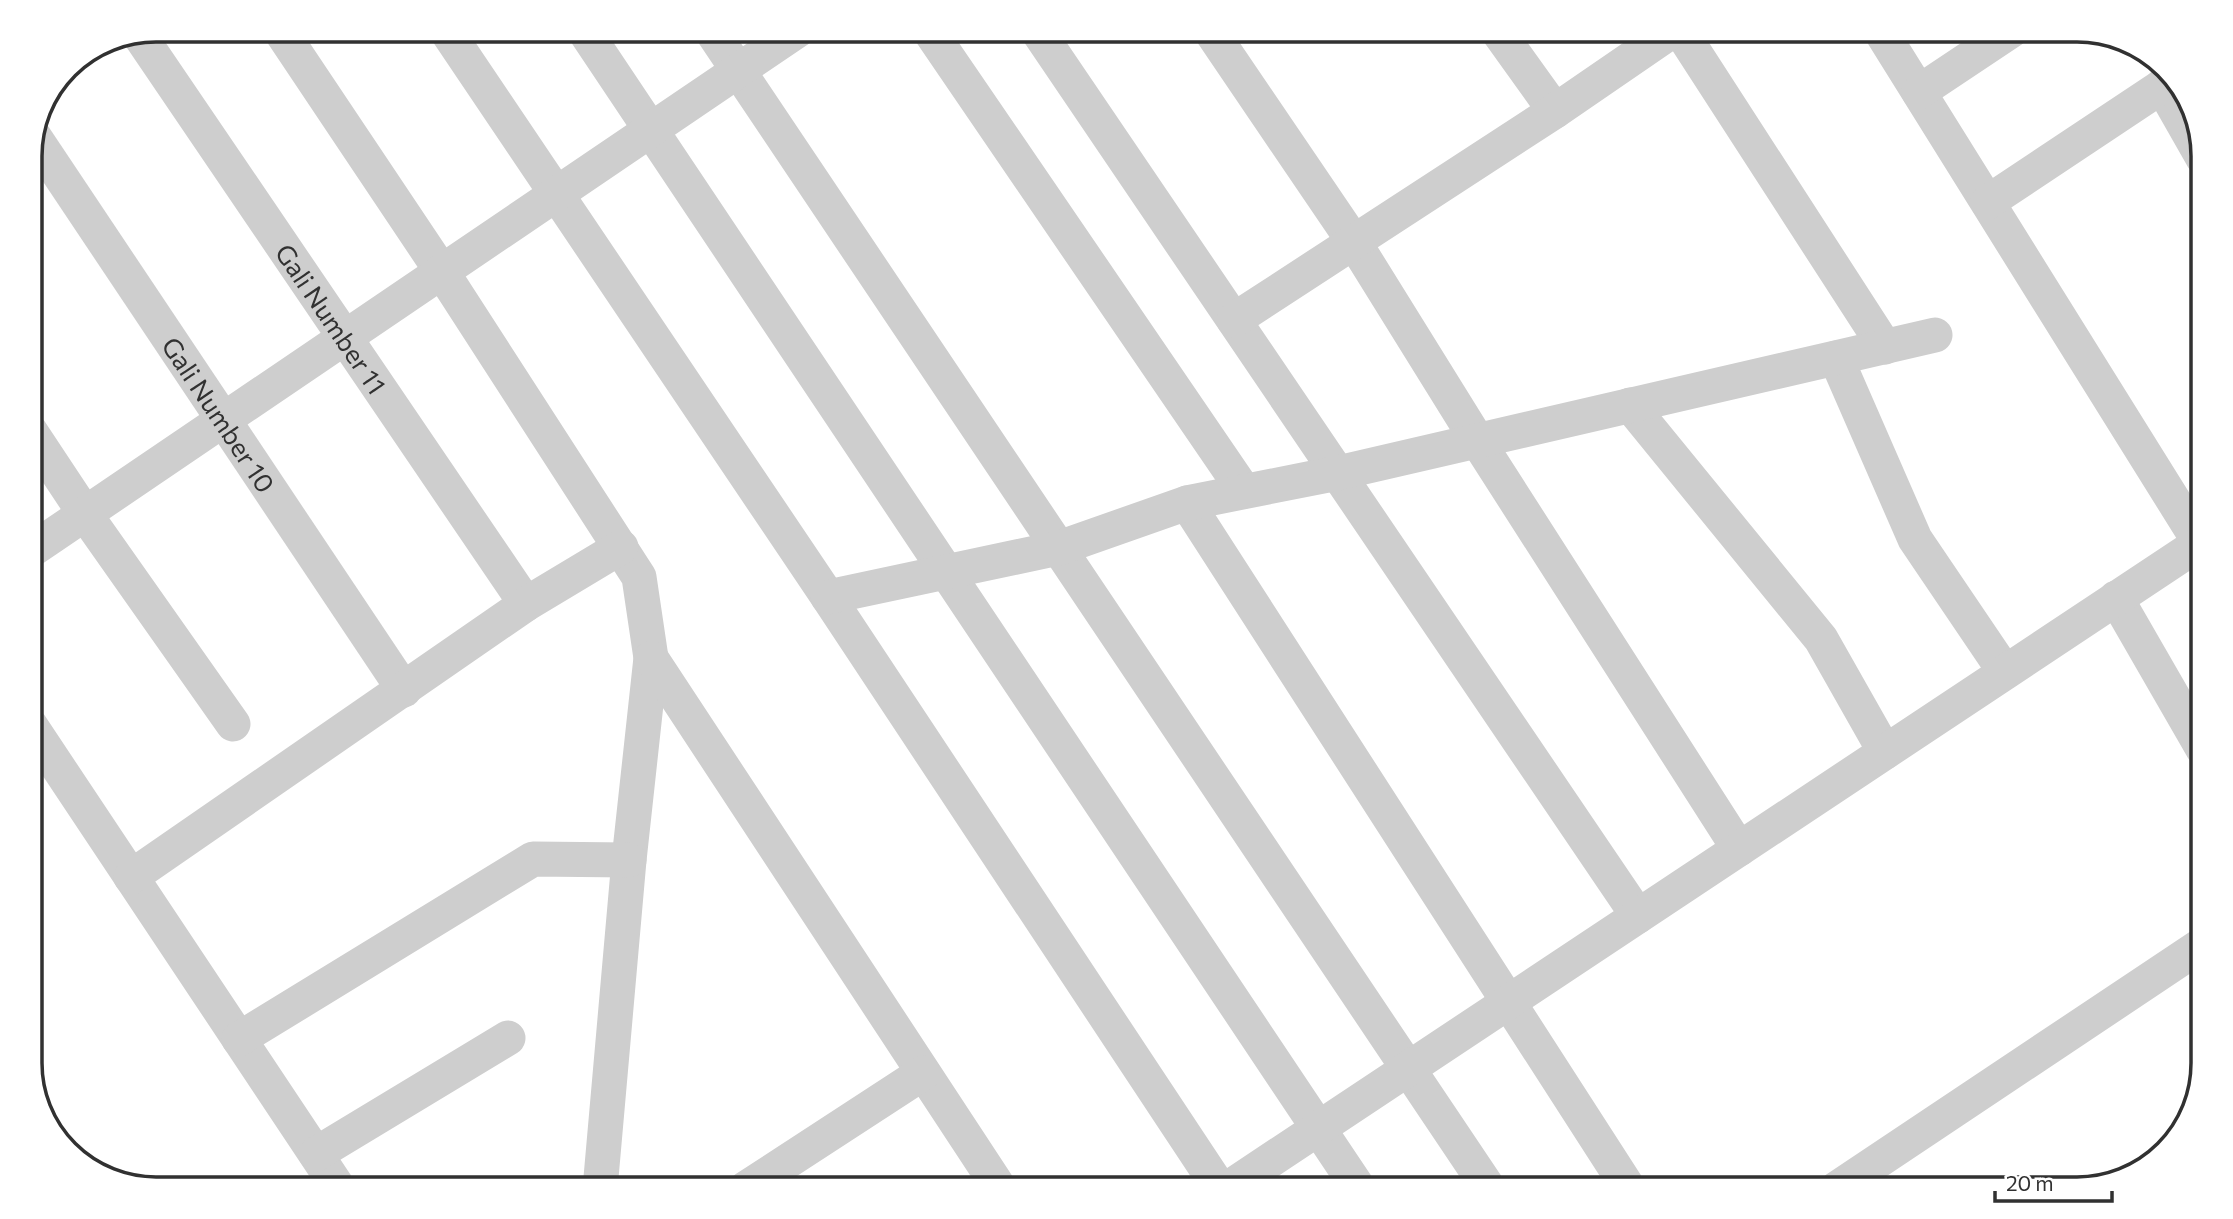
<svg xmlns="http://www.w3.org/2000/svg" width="2233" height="1219" viewBox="0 0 2233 1219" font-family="Commissioner,sans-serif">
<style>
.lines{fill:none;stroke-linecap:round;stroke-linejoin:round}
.street{stroke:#cecece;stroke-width:35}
.labels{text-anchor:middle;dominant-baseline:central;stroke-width:7;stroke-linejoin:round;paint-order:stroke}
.street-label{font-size:26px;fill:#313131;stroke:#fff}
.rim{fill:none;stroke:#313131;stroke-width:3.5}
</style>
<rect width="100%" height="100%" fill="#fff"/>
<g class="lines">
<g class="street">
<polyline points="280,30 442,272 639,577 651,658 629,860 600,1189"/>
<polyline points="446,30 828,597 1220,1189"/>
<polyline points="584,30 1359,1189"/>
<polyline points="711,30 1489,1189"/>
<polyline points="929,30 1244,491"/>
<polyline points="1037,30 1638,916"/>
<polyline points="1210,30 1354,242 1477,440 1739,849"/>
<polyline points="1497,30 1555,111"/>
<polyline points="1680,30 1885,347"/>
<polyline points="1880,30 2200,543"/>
<path id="s1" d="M138,33L526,604"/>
<polyline points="2162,86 2203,158"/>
<polyline points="1919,92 2012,30"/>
<path id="s2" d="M35,138L404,690"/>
<polyline points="1988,202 2173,79"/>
<polyline points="1234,320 1555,111 1673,30"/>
<polyline points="1836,358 1915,539 2005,672"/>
<polyline points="1630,405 1821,639 1885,752"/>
<polyline points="30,431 85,514 233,724"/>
<polyline points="1187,503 1629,1189"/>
<polyline points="30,551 798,30"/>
<polyline points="828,597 1059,548 1187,503 1338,473 1935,335"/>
<polyline points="2116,598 2203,749"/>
<polyline points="651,658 1000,1189"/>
<polyline points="30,725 339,1189"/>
<polyline points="131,877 526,604 621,547"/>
<polyline points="239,1039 533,859 629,860"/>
<polyline points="316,1154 508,1038"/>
<polyline points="745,1189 923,1073"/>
<polyline points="1227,1189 2203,541"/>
<polyline points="1836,1189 2203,944"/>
</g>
</g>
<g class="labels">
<g class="street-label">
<text stroke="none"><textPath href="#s1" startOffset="345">Gali Number 11</textPath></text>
<text stroke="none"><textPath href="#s2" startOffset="332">Gali Number 10</textPath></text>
</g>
</g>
<path d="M0 0H2233V1219H0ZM156 42H2077A114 114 0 0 1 2191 156V1063A114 114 0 0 1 2077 1177H156A114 114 0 0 1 42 1063V156A114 114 0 0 1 156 42Z" fill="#fff" fill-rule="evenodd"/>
<path class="rim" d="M156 42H2077A114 114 0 0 1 2191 156V1063A114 114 0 0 1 2077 1177H156A114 114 0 0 1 42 1063V156A114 114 0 0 1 156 42Z"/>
<path d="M1995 1191v10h117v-10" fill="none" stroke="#313131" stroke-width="3.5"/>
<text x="2006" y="1191" font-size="21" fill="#313131" stroke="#ffffff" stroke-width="5" paint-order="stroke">20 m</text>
</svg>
